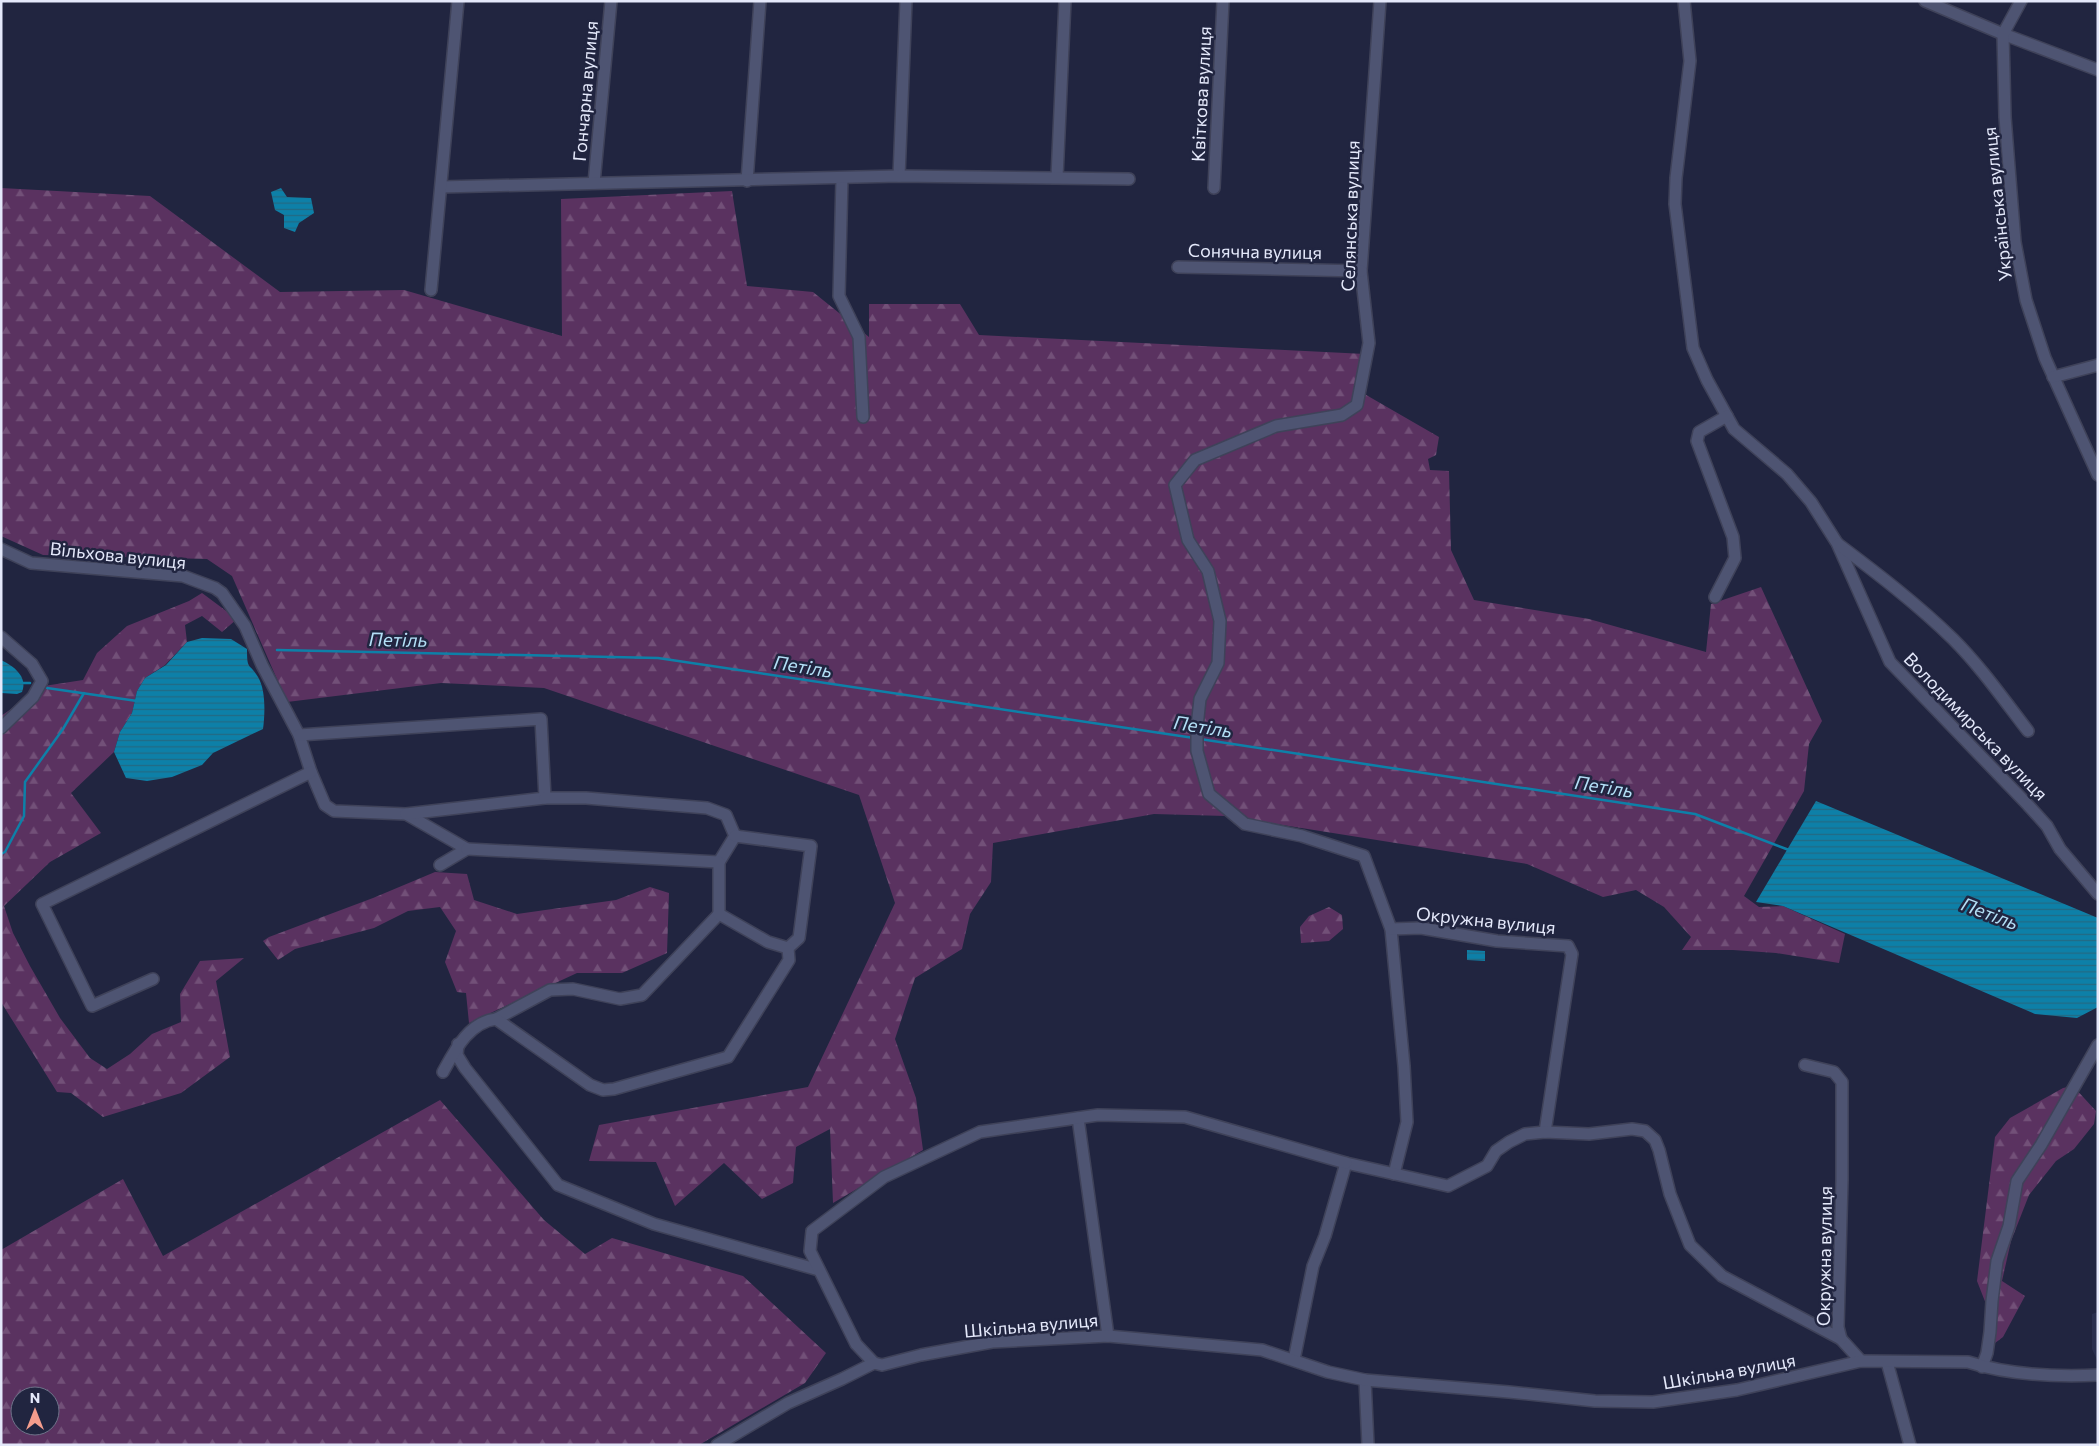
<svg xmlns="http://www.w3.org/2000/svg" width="2099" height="1446" viewBox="0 0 2099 1446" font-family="Commissioner,sans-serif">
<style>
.built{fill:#2a2f4e}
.forest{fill:url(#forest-firs);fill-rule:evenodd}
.water{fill:url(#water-rules)}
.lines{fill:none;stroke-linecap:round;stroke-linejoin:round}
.stream{stroke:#0d80a8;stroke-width:2.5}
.minor-casing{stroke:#3f4259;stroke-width:14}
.minor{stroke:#4e5472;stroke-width:11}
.labels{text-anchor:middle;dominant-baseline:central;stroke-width:5;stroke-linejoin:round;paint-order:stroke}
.street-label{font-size:18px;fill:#e4e8fa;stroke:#212540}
.water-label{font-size:19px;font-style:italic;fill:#b3dff6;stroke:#212540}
</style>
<defs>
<pattern id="forest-firs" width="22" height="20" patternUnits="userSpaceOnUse" patternTransform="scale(1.25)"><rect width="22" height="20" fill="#5a3260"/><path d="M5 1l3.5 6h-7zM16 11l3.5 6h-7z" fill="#725078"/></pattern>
<pattern id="water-rules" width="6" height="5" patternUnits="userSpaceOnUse" patternTransform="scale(1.25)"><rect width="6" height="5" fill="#0d80a8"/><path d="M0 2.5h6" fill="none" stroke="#236983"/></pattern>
</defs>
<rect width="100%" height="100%" fill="#212540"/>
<polygon class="built" points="2098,1312 2098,1362 2092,1349 2092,1314"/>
<g class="forest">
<polygon points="1,188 150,196 280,292 404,290 562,336 561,199 732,191 747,286 813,292 869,337 869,304 960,304 979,335 1365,354 1361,392 1439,437 1436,455 1428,459 1430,470 1449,471 1451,550 1474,600 1589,619 1706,652 1711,604 1761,587 1822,721 1809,744 1804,791 1744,896 1759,907 1783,906 1845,934 1839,963 1776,953 1733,950 1682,950 1691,937 1664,907 1636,890 1603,897 1527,864 1226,816 1154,814 993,843 991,882 970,914 962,949 915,978 895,1039 916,1098 923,1150 833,1203 830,1129 796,1147 793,1183 762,1199 724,1163 675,1206 656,1162 589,1161 599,1125 808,1087 895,903 859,795 544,688 441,683 287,702 232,576 207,559 43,555 1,536"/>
<polygon points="202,593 237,619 222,632 202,616 185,625 187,642 165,665 145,678 137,691 132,713 120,732 114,752 71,793 101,833 50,862 4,906 13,933 30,966 60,1018 90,1058 107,1069 130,1054 152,1034 181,1022 180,994 200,961 244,958 216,981 230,1057 181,1093 103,1117 71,1093 57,1092 1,1002 1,716 44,686 83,680 97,653 127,626 189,601"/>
<polygon points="435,872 467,874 474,900 517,914 616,900 650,887 669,893 667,953 622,973 577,973 469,1023 466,993 457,992 445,962 456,931 440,907 408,911 374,928 295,949 278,960 263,941 269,937 373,898"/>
<polygon points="1329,907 1342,915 1343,929 1329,941 1301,943 1300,927 1309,916"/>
<polygon points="2073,1086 2096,1111 2094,1124 2074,1149 2056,1161 2029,1195 2011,1241 2002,1281 2025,1296 2003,1337 1995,1343 1993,1322 1977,1281 1995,1137 2010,1118 2063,1088"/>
<path d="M440,1100L544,1220L585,1254L612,1238L743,1276L826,1353L805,1383L699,1445H1V1250L123,1179L163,1256ZM20,1396H50V1426H20Z"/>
</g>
<g class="water">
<polygon points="281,188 287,197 311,198 314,213 299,223 295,232 284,228 284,215 275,210 271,192"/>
<path d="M202,638L231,639L247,649C247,671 249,662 258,677C266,690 265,715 263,729L213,753L202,765L172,777L147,781L126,778L114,752L120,732L132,713L137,691L145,678L166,665L187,642Z"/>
<path d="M1,660C14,666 28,677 22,692L17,694L1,693Z"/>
<polygon points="1816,801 2098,918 2098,1007 2077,1018 2035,1014 1783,906 1756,902"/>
<polygon points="1467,950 1485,951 1485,961 1467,960"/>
</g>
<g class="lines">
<g class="stream">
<polyline points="277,650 658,658 1194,738"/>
<polyline points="23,683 30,683"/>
<polyline points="47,688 137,701"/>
<polyline points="1200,739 1695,814 1789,850"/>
<polyline points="1,854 5,852 24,816 25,782 63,729 84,693"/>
</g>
<g class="minor-casing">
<g id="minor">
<polyline points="1380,1 1361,271 1369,343 1357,405 1342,415 1276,426 1195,460 1175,485 1188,540 1208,571 1220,621 1218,663 1200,699 1197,727 1197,751 1209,794 1245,824 1302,836 1364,856 1391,929 1404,1066 1407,1122 1394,1174"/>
<polyline points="1684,1 1690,61 1676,178 1675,204 1693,348 1707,380 1734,429 1787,474 1811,502 1837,543 1890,662 2028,805 2047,826 2060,849 2098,894"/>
<polyline points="1925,1 2003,34 2098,70"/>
<polyline points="2021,1 2003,34 2005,117 2015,242 2026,300 2045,358 2098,475"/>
<polyline points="899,176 906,1"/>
<polyline points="1057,177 1065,1"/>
<polyline points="842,179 839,296 859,337 863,417"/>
<polyline points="747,181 760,1"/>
<polyline points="594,183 611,1"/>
<polyline points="441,187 899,176 1129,179"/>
<polyline points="1214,188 1223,1"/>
<polyline points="1178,267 1361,271"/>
<polyline points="431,290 458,1"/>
<polyline points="2053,377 2098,365"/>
<path d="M1838,544C1878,574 1917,604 1953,639C1981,667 2004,700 2028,731"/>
<polyline points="1,549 31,563 183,576 215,588 222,593 245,626 262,665 299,735 311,772 325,805 334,811 406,814 467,849 440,865"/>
<polyline points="1715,597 1735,558 1733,537 1697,441 1699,432 1727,416"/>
<polyline points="1,637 32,664 42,681 33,697 1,728"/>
<polyline points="299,735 541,719 545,798 406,814"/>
<polyline points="545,798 586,798 707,808 726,815 735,836 719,862"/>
<polyline points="735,836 811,846 799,938 788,948"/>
<polyline points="1391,929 1421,928 1497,941 1568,946 1572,954 1545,1132"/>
<polyline points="153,979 92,1006 42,904 311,772"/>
<polyline points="496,1019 550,990 573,989 620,999 642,995 719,914"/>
<polyline points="458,1044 457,1055 465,1068 558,1185 654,1224 819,1270"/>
<path d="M443,1072C455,1050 469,1022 496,1019L590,1085L603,1090L614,1089L728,1057L789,960L788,948L768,942L719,914V862L467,849"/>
<polyline points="1078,1118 1108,1336"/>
<polyline points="1841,1339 1861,1361"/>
<polyline points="1294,1360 1313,1266 1325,1236 1346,1163 1448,1186 1487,1166 1496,1151 1509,1142 1525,1134 1545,1132 1589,1134 1632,1129 1645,1131 1655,1140 1659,1150 1670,1194 1690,1245 1722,1276 1841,1339 1838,1327 1842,1180 1842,1082 1834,1072 1805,1065"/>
<polyline points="1887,1362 1910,1445"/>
<polyline points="874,1363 856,1344 810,1251 812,1231 884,1177 980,1132 1098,1115 1185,1117 1346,1163"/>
<polyline points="1982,1367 1987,1353 1990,1332 1992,1301 1997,1261 2009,1226 2017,1181 2041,1145 2098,1045"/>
<polyline points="1365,1380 1368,1445"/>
<path d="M717,1445L788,1403L842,1379L874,1363L882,1365L921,1355L992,1342L1108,1336L1262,1350L1328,1372L1365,1380L1509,1392L1595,1401L1653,1402L1737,1390L1861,1361L1968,1362C2009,1375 2055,1377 2098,1375"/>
</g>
</g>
<use href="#minor" class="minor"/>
</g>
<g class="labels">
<g class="street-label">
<text transform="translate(585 91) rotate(-85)">Гончарна вулиця</text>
<text transform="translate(1201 94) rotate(-87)">Квіткова вулиця</text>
<text transform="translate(1997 204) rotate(-96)">Українська вулиця</text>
<text transform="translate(1350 216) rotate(-88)">Селянська вулиця</text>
<text transform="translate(1255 251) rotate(1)">Сонячна вулиця</text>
<text transform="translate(118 555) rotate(6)">Вільхова вулиця</text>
<text transform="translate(1976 726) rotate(46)">Володимирська вулиця</text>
<text transform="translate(1486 920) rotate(6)">Окружна вулиця</text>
<text transform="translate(1824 1256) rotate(-89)">Окружна вулиця</text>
<text transform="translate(1031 1325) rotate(-5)">Шкільна вулиця</text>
<text transform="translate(1729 1371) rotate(-10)">Шкільна вулиця</text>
</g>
<g class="water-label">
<text transform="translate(398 639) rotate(1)">Петіль</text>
<text transform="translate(803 666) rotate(9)">Петіль</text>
<text transform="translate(1203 726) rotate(9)">Петіль</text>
<text transform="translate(1604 786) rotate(9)">Петіль</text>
<text transform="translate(1990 913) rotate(21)">Петіль</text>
</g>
</g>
<rect width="2099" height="1446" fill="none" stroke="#e4e8fa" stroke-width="5"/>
<g transform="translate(35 1411)"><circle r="24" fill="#212540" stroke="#6f738a"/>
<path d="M0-4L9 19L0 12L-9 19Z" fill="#f49d8d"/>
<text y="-8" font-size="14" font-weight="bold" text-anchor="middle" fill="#e4e8fa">N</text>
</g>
</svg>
